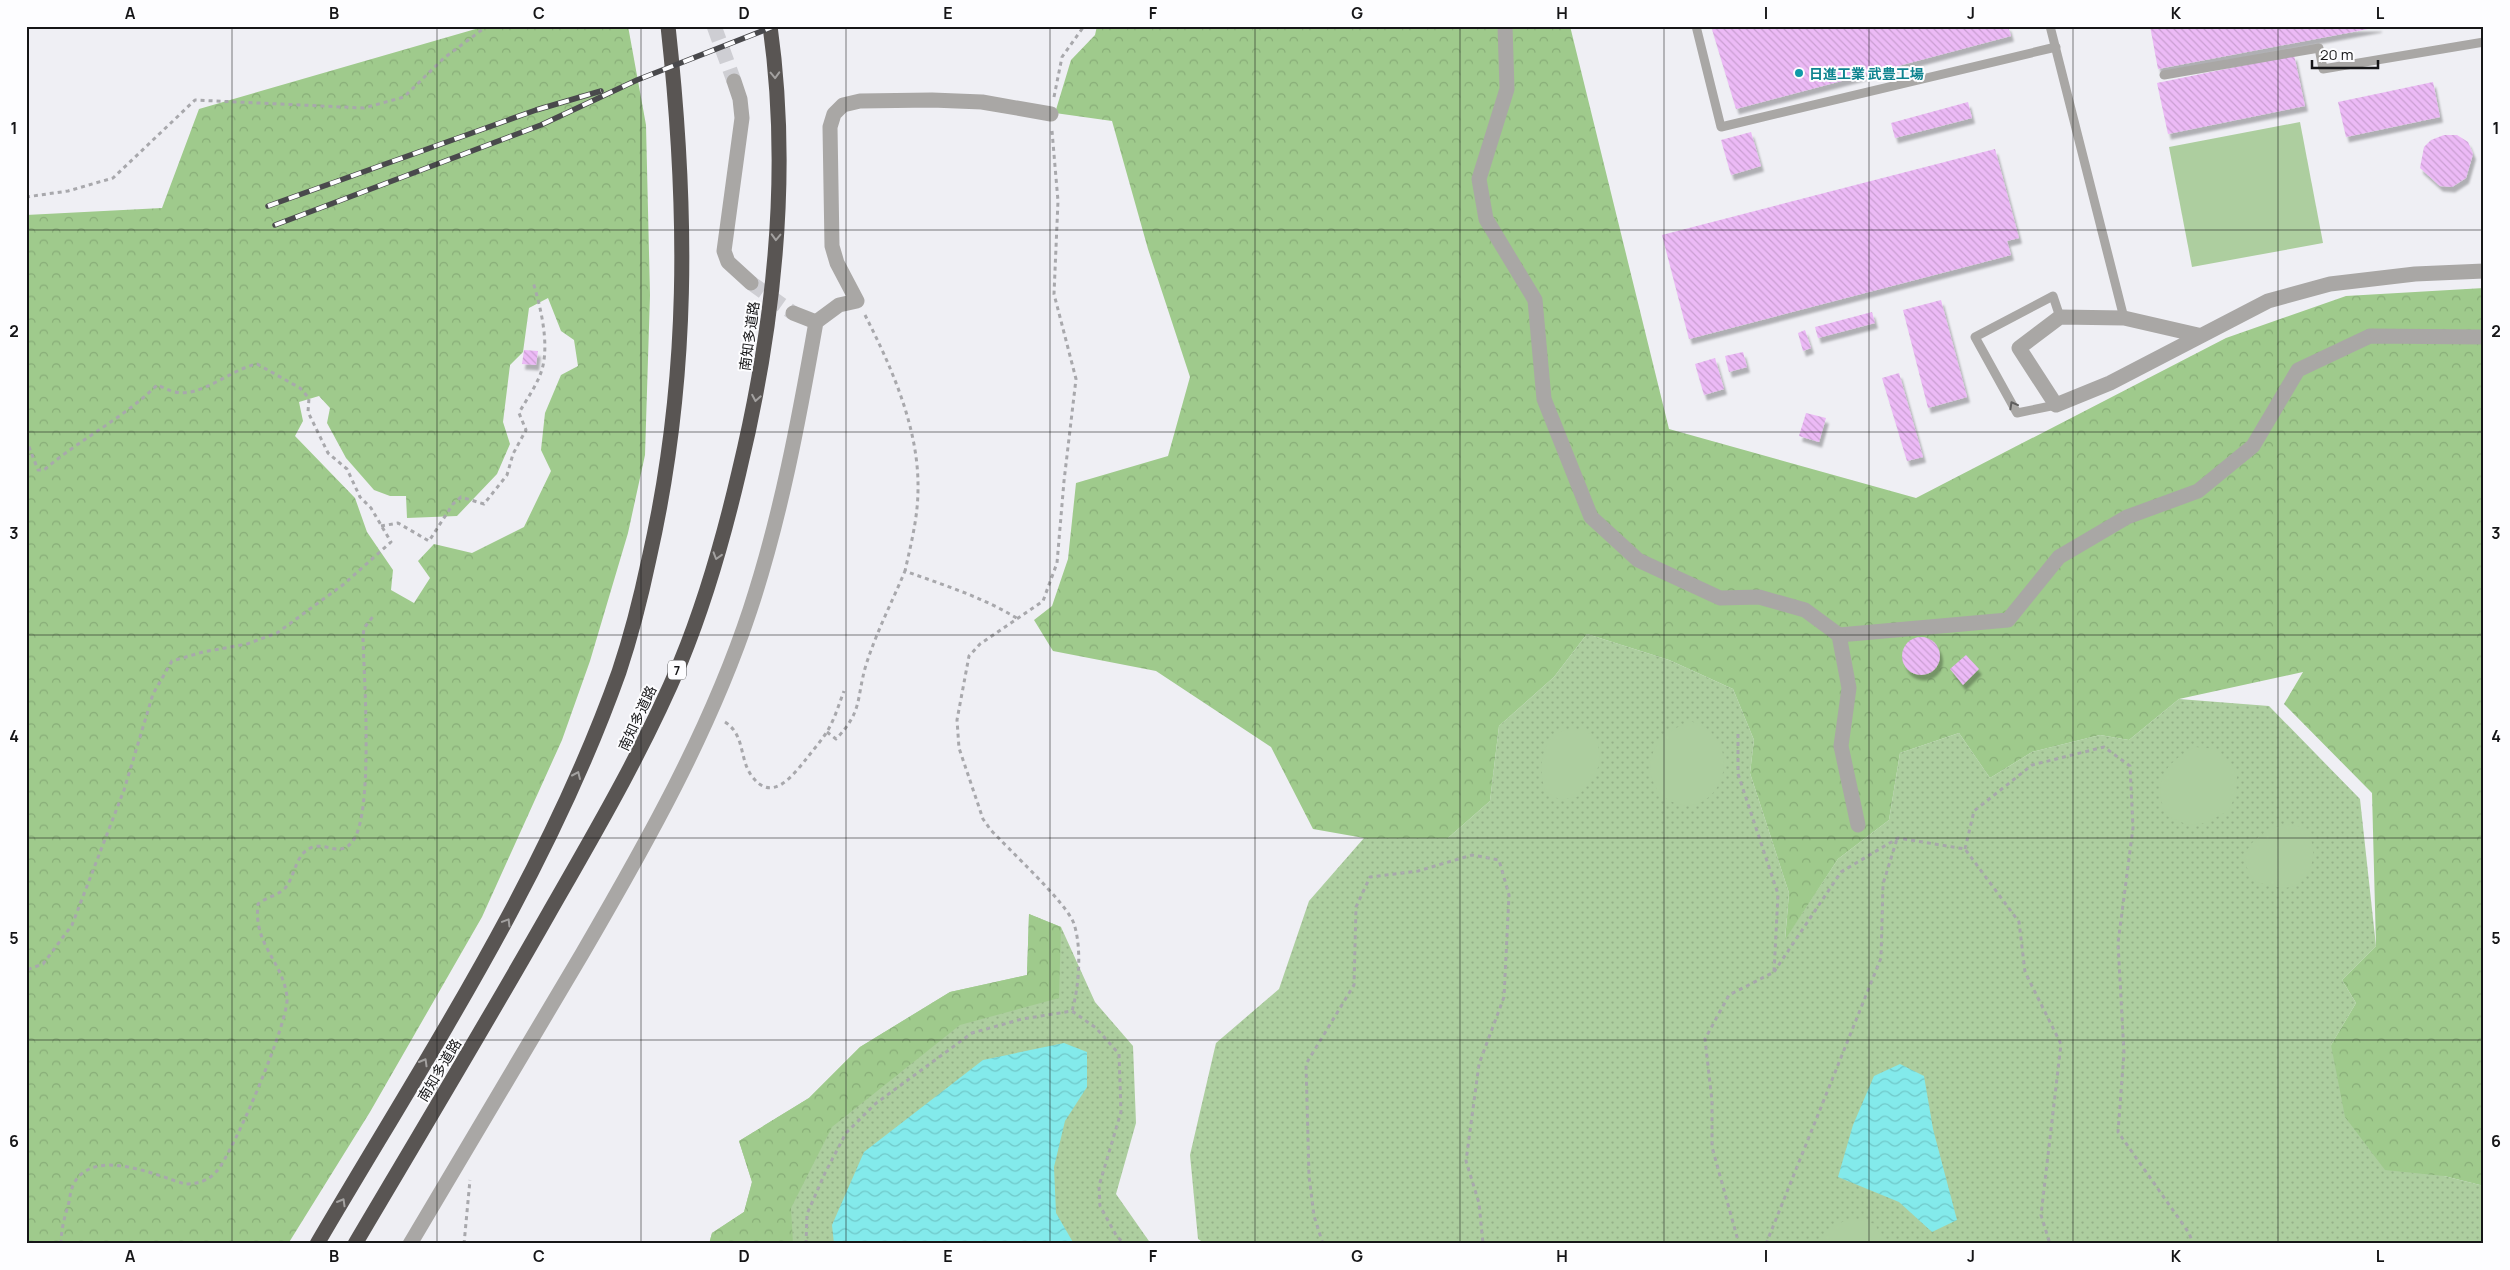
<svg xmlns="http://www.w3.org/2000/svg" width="2510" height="1270" viewBox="0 0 2510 1270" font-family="Manrope,'Noto Sans JP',sans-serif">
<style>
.grass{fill:url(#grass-dots)}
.forest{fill:url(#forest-crowns);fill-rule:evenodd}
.park{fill:#adce9f}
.water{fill:url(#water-waves)}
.building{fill:url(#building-back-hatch);filter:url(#shadow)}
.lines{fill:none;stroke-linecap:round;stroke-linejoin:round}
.street-tunnel{stroke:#ceced3;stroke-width:15;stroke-dasharray:15 8;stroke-linecap:butt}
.path{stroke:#a8a8ac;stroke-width:3;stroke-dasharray:4 4;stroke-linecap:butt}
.lane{stroke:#a9a7a5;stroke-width:9}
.street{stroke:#a9a7a5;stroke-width:15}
.highway{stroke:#595553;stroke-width:15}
.rail-casing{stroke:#49494c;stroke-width:5.5}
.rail{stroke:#fdfdff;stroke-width:4;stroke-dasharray:11;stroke-linecap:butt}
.oneway{stroke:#a3a1a0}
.oneway2{stroke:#5f5e5e}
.grid{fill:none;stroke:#151517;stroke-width:1;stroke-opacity:0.55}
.culture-dot{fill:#0f9aa8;stroke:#fdfdff;stroke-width:2}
.labels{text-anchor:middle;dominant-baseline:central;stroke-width:4;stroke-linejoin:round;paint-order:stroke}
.shield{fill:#fdfdff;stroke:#5b5b5d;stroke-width:1}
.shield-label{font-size:12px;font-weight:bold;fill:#151517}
.culture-label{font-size:14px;font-weight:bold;fill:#0d838f;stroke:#fdfdff;text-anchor:start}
.street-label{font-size:14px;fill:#151517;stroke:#fdfdff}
.neatline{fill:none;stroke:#151517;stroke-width:2}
.grid-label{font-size:16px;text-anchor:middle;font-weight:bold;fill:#151517}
</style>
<defs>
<pattern id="grass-dots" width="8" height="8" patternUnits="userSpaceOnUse" patternTransform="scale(1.25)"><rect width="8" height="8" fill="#adce9f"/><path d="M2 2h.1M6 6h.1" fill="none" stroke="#94b088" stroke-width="1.8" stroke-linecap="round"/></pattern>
<pattern id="forest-crowns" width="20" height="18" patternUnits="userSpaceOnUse" patternTransform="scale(1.25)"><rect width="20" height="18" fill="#9fca8c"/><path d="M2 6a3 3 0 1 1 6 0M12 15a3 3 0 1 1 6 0" fill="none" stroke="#88ad78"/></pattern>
<pattern id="water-waves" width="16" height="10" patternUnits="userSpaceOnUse" patternTransform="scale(1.25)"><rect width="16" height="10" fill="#83eaeb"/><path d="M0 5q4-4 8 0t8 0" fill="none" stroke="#70c8c9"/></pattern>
<pattern id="building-back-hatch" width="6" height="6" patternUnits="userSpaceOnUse" patternTransform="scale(1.25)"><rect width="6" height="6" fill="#ecbaf6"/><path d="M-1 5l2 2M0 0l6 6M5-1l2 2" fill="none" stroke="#ca9fd2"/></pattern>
<filter id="shadow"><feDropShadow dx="3" dy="5.5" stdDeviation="1" flood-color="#0004"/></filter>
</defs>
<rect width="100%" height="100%" fill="#efeff4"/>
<g class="grass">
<polygon points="1587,634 1669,660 1733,689 1754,740 1750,773 1789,893 1785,939 1838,859 1889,820 1900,753 1959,733 1990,778 2032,752 2100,735 2129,740 2179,699 2269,706 2360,799 2376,946 2342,980 2356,1003 2331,1045 2444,1176 2484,1186 2484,1244 1206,1244 1198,1239 1190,1155 1216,1043 1279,989 1309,901 1364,838 1448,838 1490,801 1499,726 1554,677"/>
<polygon points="1029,914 1061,927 1095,1002 1133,1046 1136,1123 1116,1194 1151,1244 709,1244 712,1233 744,1212 752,1182 739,1141 809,1098 860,1047 950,992 1027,975"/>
</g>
<g class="forest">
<path d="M486,26H628L646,125L650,295L645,455L628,533L590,661L562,740L482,917L370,1112L288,1244H26V215L162,208L199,109ZM548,298L561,331L574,340L578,366L561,375L545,413L541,450L551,471L524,527L472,553L434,544L418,561L430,578L414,603L391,590L393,570L367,532L355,498L295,436L303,421L299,402L319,396L330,408L327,423L346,458L374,490L390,496H406L407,518L457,516L497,474L510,444L503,422L510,365L523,352L529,308Z"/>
<polygon points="1097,26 1570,26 1669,429 1916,498 2226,338 2346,296 2484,288 2484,1186 2444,1176 2385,1170 2345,1117 2331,1045 2356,1003 2342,980 2376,946 2372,793 2284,704 2303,672 2179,699 2129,740 2100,735 2032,752 1990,778 1959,733 1900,753 1889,820 1838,859 1785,940 1789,893 1750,773 1754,740 1733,689 1669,660 1587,634 1554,677 1499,726 1490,801 1448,838 1364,838 1313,829 1271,747 1156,671 1053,651 1034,620 1052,606 1068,559 1076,483 1168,456 1190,377 1148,249 1112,121 1055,113 1071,60 1095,35"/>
<polygon points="1029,914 1061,927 1059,998 960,1025 832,1127 791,1208 793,1244 709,1244 712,1233 744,1212 752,1182 739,1141 809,1098 860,1047 950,992 1027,975"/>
</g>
<g class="park">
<polygon points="2300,122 2323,243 2192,267 2169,147"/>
<path d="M1691,721C1697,724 1707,727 1711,732C1747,770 1701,831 1661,794C1652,785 1649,771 1651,759C1656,738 1672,729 1691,721Z"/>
<path d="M1585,729L1598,743L1600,762L1594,778L1577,797L1560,800L1545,791C1539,771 1539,738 1565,730C1571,728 1579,730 1585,729Z"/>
<path d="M2195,747L2215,749L2230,762L2237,776L2236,795L2228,811L2205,823L2188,825L2167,816C2151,783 2164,763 2195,747Z"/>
<path d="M2284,824C2289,825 2299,825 2303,829C2319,842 2315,873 2298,884C2286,892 2269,885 2256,882C2253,877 2247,870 2246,865C2242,841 2267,831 2284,824Z"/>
<path d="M1853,1218L1875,1224L1884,1244H1822C1822,1227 1841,1223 1853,1218Z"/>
</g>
<g class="water">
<polygon points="1064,1043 1087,1052 1087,1087 1065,1121 1054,1167 1056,1213 1074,1244 834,1244 832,1225 864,1152 983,1060"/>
<polygon points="1900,1064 1924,1076 1933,1129 1957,1220 1932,1232 1899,1202 1838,1177 1853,1125 1874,1076"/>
</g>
<g class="building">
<polygon points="1711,26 2008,26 2011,36 1736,109"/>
<polygon points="2150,26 2379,26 2379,27 2158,69"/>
<polygon points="2294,55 2305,106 2168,134 2157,83"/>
<polygon points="2433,82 2440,117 2346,137 2338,102"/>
<polygon points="1968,102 1972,118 1895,138 1891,123"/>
<polygon points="1751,132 1761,166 1731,175 1721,140"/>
<polygon points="2444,135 2457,135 2468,142 2473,154 2466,178 2452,187 2440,186 2420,168 2424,147 2431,140"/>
<polygon points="1995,149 2019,238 2007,241 2011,255 1689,339 1662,235"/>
<polygon points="1941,300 1967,397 1928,408 1903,310"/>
<polygon points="1872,312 1875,323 1818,338 1815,327"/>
<polygon points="1805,330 1811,348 1803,351 1798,333"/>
<polygon points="524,350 538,351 536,365 522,364"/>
<polygon points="1743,352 1747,367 1729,372 1725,356"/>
<polygon points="1715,358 1724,389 1704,395 1695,364"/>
<polygon points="1899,373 1923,457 1907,461 1882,378"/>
<polygon points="1806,413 1826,418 1819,442 1799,436"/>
<circle cx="1921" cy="656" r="19"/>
<polygon points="1966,655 1979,669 1963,685 1950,669"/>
</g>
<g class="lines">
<g class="street-tunnel">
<polyline points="714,26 734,81"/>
<polyline points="751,283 793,313"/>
</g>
<g class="path">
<polyline points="1054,97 1062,57 1084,26"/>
<path d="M1052,131L1058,201L1054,294L1076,379L1064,481L1057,563L1043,601L980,644L969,656L957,720L959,748L983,819L990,829C1007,848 1068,904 1074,924C1082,948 1079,987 1072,1011"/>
<polyline points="26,197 68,191 113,178 195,100 364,108 404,97 444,58 487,26"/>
<path d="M865,315C892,368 919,429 918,489C918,517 911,544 905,571"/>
<path d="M26,439L38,470H44C80,439 124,418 157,385C163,387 169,391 175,392C201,398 231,369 257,364L300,388L309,398L308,412L328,453L347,469L360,497L371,508L391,542L344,584L277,633L247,644L203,652L172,661L153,694L124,790L72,925L43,964L26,970"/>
<path d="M381,526L398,523L429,541L453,504L461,497L484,504L507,475L513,454L526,430L519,413C526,400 535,388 540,375C551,349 541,308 533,282"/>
<path d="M725,722C745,735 739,757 751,775C772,805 793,775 807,758C814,749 822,740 828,730C835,718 839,704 844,691"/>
<path d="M827,732L836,739C863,711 856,699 866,665C876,633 892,602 905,571C943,585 983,597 1018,619"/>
<polyline points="1738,734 1738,774 1778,894 1774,972 1729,995 1705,1039 1712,1101 1712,1147 1739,1244"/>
<polyline points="1965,849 1974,811 2032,765 2104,747 2130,766 2133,828 2118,943 2124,1053 2118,1132 2189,1233 2193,1244"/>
<polyline points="1774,972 1841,872 1898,838 1965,849 2019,922 2025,972 2061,1044 2041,1215 2050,1244"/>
<path d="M61,1244C61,1229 65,1216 69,1202C70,1196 71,1189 74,1183C95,1147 155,1175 185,1184C197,1184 208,1181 216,1172C233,1154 290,1019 287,997C283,961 253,945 258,904C266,897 280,895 286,887C296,874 295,853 313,847C327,843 340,857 352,842C374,817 364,677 363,639L364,628L375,614"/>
<polyline points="464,1244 470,1180"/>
<polyline points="806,1244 807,1214 825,1173 846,1133 875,1104 972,1033 1022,1019 1072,1011 1096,1028 1119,1054 1121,1112 1099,1186 1100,1206 1116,1235 1124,1244"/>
<polyline points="1323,1244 1314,1216 1309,1176 1306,1064 1354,985 1356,907 1370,877 1418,871 1472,855 1499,860 1509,895 1504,997 1479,1064 1466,1161 1479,1203 1483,1244"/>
<polyline points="1766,1244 1881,958 1883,884 1897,839"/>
</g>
<g class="lane">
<polyline points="1696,26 1721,127 2056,47"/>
<polyline points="2050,26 2124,318"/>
<polyline points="2164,75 2319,48 2323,69 2484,42"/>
<polyline points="2056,405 2017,413 1975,337 2053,296 2060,317"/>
</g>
<g class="street">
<polyline points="1505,26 1507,89 1479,179 1486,219 1535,300 1544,399 1591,517 1638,560 1720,598 1759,597 1805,610 1839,635 2008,620 2059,557 2127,517 2198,491 2253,446 2298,370 2370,336 2484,337"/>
<polyline points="734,81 740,99 742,118 724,251 728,262 751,283"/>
<polyline points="793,313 816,322"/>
<polyline points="2198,335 2124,318 2060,317 2019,348 2056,405 2110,383 2268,301 2330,284 2415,274 2484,271"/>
<polyline points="1839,635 1849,688 1841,746 1858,825"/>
<path d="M410,1244C467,1147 525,1051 582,954C646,844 710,731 750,610C781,516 799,419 816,322L839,305L857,301L837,263L832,246L830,127L834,114L843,105L860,101L932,100L982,102L1051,114"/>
</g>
<g class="highway">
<path d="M317,1244C426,1058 546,877 619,672C631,636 641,597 649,559C690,378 688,209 668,26"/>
<path d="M355,1244C420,1134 486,1024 549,913C596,831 644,749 681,661C706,600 724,536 739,472C774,327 791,175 770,26"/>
</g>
<g class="rail-casing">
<g id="rail">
<polyline points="268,206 536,110 601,91"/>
<polyline points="275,225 541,125 637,80 775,26"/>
</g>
</g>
<use href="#rail" class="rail"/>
</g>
<defs><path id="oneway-chevron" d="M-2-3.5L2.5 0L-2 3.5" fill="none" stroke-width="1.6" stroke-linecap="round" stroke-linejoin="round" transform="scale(1.25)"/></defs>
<g class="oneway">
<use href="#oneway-chevron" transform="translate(775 75) rotate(88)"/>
<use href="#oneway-chevron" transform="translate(776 237) rotate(92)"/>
<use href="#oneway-chevron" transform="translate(756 398) rotate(100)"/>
<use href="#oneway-chevron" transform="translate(717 556) rotate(107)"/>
<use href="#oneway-chevron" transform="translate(577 775) rotate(-66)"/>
<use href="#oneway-chevron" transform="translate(507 922) rotate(-59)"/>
<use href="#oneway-chevron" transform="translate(424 1062) rotate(-60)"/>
<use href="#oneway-chevron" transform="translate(342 1202) rotate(-60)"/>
</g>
<use class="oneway2" href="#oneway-chevron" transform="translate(2013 405) rotate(-119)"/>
<path class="grid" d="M232,26V1244M437,26V1244M641,26V1244M846,26V1244M1050,26V1244M1255,26V1244M1460,26V1244M1664,26V1244M1869,26V1244M2073,26V1244M2278,26V1244M26,230H2484M26,432H2484M26,635H2484M26,838H2484M26,1040H2484"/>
<circle class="culture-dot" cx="1799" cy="73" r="5"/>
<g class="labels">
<rect class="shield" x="668" y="660.5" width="18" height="19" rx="4"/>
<g class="shield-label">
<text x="677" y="670">7</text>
</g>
<g class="culture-label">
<text x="1809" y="73">日進工業 武豊工場</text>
</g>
<g class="street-label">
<text transform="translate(749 336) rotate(-82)">南知多道路</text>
<text transform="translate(637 718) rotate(-65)">南知多道路</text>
<text transform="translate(439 1070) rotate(-59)">南知多道路</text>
</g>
</g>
<rect width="2510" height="1270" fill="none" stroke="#fdfdff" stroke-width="55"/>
<path d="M2312 60v8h66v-8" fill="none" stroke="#151517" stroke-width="2.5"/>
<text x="2320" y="60" font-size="15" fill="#151517" stroke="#fdfdff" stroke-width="4" paint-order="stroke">20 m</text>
<rect x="28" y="28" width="2454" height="1214" class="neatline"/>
<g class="grid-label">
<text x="130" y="19">A</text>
<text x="334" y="19">B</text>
<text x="539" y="19">C</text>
<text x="744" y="19">D</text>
<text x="948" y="19">E</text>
<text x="1153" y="19">F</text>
<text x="1357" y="19">G</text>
<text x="1562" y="19">H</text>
<text x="1766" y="19">I</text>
<text x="1971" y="19">J</text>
<text x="2176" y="19">K</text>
<text x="2380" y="19">L</text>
<text x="14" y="134">1</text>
<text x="2496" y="134">1</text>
<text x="14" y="337">2</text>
<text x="2496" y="337">2</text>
<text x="14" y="539">3</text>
<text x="2496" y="539">3</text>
<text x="14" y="742">4</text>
<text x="2496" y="742">4</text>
<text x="14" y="944">5</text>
<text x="2496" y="944">5</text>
<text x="14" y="1147">6</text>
<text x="2496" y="1147">6</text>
<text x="130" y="1262">A</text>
<text x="334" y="1262">B</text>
<text x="539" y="1262">C</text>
<text x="744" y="1262">D</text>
<text x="948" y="1262">E</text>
<text x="1153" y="1262">F</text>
<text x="1357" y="1262">G</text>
<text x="1562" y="1262">H</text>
<text x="1766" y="1262">I</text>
<text x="1971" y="1262">J</text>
<text x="2176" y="1262">K</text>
<text x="2380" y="1262">L</text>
</g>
</svg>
